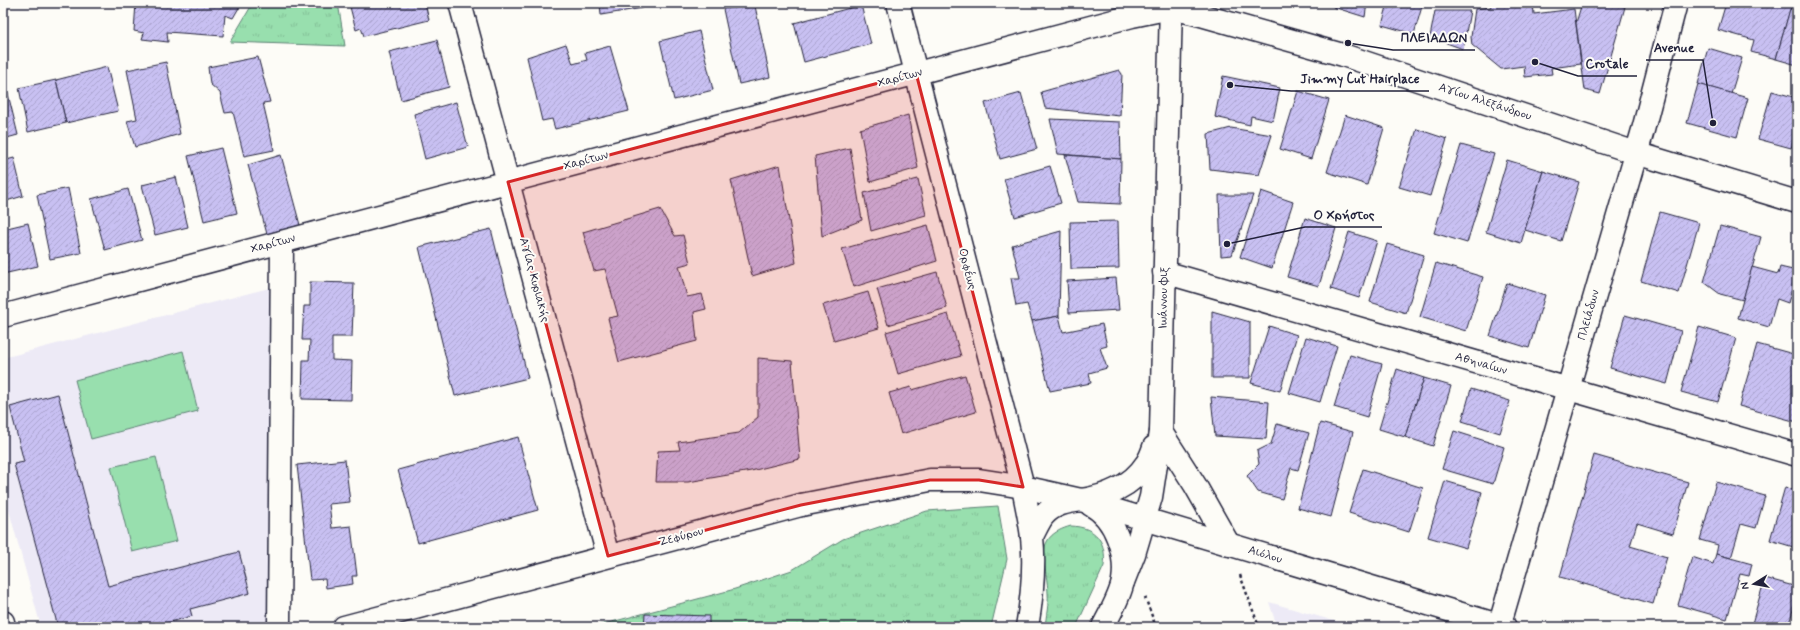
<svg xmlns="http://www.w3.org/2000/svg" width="1800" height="630" viewBox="0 0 1800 630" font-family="Mynerve,sans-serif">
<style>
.built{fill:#edeaf6}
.grass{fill:#98dfae;stroke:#5d8074}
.park{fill:url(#park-tufts);stroke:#5d8074}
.building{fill:url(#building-hatch);stroke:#22223b}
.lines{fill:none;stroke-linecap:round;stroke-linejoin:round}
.street-casing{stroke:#22223b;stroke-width:25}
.secondary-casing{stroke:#22223b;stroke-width:25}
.path{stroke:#22223b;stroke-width:2.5;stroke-dasharray:3 3;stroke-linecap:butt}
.street{stroke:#fdfcf7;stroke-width:22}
.secondary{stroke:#fdfcf7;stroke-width:22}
.marked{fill:#d62828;fill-opacity:0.2;stroke:#d62828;stroke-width:3;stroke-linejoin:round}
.labels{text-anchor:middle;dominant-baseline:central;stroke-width:4;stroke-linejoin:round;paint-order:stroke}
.street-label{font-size:12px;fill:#22223b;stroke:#fdfcf7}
.leader{fill:none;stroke:#22223b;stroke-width:1.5}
.callout-dot{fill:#22223b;stroke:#fdfcf7;stroke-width:1.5}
.callout-label{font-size:13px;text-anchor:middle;font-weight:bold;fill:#22223b;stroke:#fdfcf7;stroke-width:4;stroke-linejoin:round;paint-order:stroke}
</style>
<defs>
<pattern id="park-tufts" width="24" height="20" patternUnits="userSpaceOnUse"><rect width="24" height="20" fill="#98dfae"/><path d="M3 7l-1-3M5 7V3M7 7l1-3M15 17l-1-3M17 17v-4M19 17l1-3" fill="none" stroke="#83bf97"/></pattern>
<pattern id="building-hatch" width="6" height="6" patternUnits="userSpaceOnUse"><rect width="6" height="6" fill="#c8c0f2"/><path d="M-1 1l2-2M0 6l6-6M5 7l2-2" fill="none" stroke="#aca5d0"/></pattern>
</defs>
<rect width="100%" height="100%" fill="#fdfcf7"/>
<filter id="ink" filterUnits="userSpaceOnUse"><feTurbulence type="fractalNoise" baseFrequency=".025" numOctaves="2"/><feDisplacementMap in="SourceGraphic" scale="8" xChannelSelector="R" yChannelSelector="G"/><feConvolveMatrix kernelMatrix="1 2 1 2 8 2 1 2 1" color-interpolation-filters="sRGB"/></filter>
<g filter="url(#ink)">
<g class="built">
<polygon points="269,288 267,624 255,627 41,627 3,489 3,358"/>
<polygon points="1269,602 1355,627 1277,627"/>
</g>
<g class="grass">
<polygon points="183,351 198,411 91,439 75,380"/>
<polygon points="156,457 177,541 132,552 111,467"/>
</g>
<g class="park">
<polygon points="253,3 338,3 345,46 230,42"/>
<polygon points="998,506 1007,559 991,627 593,627 735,589 792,570 843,539 927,511"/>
<path d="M1071,526C1096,527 1107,542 1104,566L1076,627H1045C1046,616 1049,604 1048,593C1047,563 1031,537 1071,526Z"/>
</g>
<g class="building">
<polygon points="136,3 236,3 240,6 233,18 225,15 223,36 167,32 168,42 142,39 144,33 134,31"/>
<polygon points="349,3 425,3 429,20 364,36 361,28 356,30"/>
<polygon points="523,3 588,3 522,5"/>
<polygon points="600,3 642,3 643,8 601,15"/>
<polygon points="1334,3 1367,3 1365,17 1333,7"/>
<polygon points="1388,3 1423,3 1414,34 1382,25"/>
<polygon points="1490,3 1533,3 1534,14 1574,9 1581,64 1551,68 1552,74 1525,77 1524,66 1501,69 1472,45 1471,37 1475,9 1491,7"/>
<polygon points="1582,3 1612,3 1625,7 1600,94 1585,90 1576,23"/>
<polygon points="1726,3 1792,3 1776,59 1751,52 1754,40 1718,30"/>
<polygon points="861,5 871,44 804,62 794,23"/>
<polygon points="755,6 770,77 739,84 723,9"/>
<polygon points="1790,9 1797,11 1797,65 1776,59"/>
<polygon points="1435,11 1470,11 1463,49 1430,37"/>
<polygon points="699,31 713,90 674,100 660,41"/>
<polygon points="437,40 449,87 401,100 389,52"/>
<polygon points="566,44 573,64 587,60 585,53 610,46 629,111 555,129 552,119 542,121 527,57"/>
<polygon points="1708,48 1742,58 1731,94 1698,84"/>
<polygon points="258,57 270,102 263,103 274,150 244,156 233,112 225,113 220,93 210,84 208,67"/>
<polygon points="166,62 180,134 135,147 127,121 137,119 127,70"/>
<polygon points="107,67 118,111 66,123 56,80"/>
<polygon points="1119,70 1122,74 1120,116 1045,108 1041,92"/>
<polygon points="1223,76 1280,88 1273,121 1251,116 1250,125 1215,117"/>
<polygon points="56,80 66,123 28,132 19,88"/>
<polygon points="1698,84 1748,98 1737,137 1687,123"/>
<polygon points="1298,91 1329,100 1311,159 1280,149"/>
<polygon points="1772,91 1797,98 1797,128 1791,148 1758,139"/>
<polygon points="1021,93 1037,149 1000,159 985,103"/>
<polygon points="8,94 18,135 3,139 3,95"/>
<polygon points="456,102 468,147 425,159 414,114"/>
<polygon points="908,115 918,168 870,182 860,129"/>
<polygon points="1345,115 1384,128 1367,185 1327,172"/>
<polygon points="1050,119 1120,122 1121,159 1058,154"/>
<polygon points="1231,128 1272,135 1259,175 1210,169 1208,134"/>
<polygon points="1417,129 1447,139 1430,196 1399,187"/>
<polygon points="1461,145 1494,154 1467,243 1434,233"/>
<polygon points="221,148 237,213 204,221 188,156"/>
<polygon points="850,148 862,220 822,236 815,156"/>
<polygon points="281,155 300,225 267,234 248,165"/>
<polygon points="1065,155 1121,159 1120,204 1078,202"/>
<polygon points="14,158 23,196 3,202 3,161"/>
<polygon points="1507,160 1543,171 1521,243 1486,232"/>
<polygon points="780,165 796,263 752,276 731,180"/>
<polygon points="1050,166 1061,203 1015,217 1004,179"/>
<polygon points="1543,171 1579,182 1561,241 1525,230"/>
<polygon points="176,177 188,227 155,235 142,185"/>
<polygon points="918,179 926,215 871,231 864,193"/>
<polygon points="68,188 81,253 50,259 37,195"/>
<polygon points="128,189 142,240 105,250 91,199"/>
<polygon points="1261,191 1293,202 1272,268 1240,257"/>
<polygon points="1219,195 1253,195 1232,255 1221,256"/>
<polygon points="660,209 675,236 683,235 690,263 679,266 687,297 702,294 706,309 694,312 697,341 619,362 608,318 618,316 605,269 594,271 583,232"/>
<polygon points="1660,212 1699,223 1679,293 1641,281"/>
<polygon points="1305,218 1336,228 1319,286 1287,277"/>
<polygon points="1118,221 1119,268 1071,269 1070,222"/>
<polygon points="28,223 38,266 3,274 3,229"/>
<polygon points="928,225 937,261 854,287 842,249"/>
<polygon points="1720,226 1761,237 1743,300 1720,294 1704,282"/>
<polygon points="491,229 528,378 455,396 419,247"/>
<polygon points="1061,231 1059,316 1032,321 1027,304 1016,306 1011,278 1020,278 1012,245"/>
<polygon points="1349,232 1377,241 1359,298 1331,289"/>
<polygon points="1387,244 1424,255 1406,313 1370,302"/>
<polygon points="1436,263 1483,277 1466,331 1420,317"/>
<polygon points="1752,267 1778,274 1780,267 1797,271 1788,303 1777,299 1769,327 1738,318"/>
<polygon points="937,272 947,308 888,325 877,289"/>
<polygon points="1116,278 1119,310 1069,313 1067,281"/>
<polygon points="310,282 354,283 352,337 332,337 332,360 352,361 351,400 302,399 303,360 309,360 310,340 302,340 304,306 310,306"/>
<polygon points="1507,283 1545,295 1529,348 1490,336"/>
<polygon points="868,292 879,328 834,341 823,305"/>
<polygon points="1212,311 1250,322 1250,378 1212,378"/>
<polygon points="948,314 961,356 898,374 886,332"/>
<polygon points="1625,315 1681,331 1667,384 1610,368"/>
<polygon points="1059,316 1063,332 1102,324 1107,346 1100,348 1107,368 1089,373 1091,383 1050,391 1032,321"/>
<polygon points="1269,326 1297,335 1280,391 1251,383"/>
<polygon points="1699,327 1736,338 1718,402 1681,392"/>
<polygon points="1306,337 1337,346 1320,402 1289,393"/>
<polygon points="1757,344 1797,355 1797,422 1739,406"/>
<polygon points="1350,355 1382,364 1367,417 1334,407"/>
<polygon points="758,358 792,361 800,459 751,471 688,482 656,482 658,451 680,450 678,442 739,433 758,417"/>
<polygon points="1397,369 1424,378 1405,437 1379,429"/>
<polygon points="965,375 976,412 901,434 889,393 911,387 912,390"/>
<polygon points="1424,378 1451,386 1433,446 1405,437"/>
<polygon points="1471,389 1510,401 1500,433 1462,421"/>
<polygon points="58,394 108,586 239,552 250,593 190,609 192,616 153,627 58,627 14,464 24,462 10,407"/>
<polygon points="1211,397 1269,402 1266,439 1215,436"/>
<polygon points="1320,423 1353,432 1331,517 1298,508"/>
<polygon points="1277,424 1309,433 1298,470 1291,468 1282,499 1258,492 1247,476 1259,464 1257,451 1271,444"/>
<polygon points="1454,431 1504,447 1493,484 1442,469"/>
<polygon points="518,437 538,510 418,543 398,470"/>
<polygon points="1594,455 1688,482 1673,534 1637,523 1630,546 1667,557 1653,604 1560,577"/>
<polygon points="345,460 350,502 329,504 332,528 351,526 357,576 352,576 353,584 326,588 325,579 310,580 297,465"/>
<polygon points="1363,469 1423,488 1409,532 1349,513"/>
<polygon points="1445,481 1482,492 1466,548 1428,537"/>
<polygon points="1716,482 1765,496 1756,528 1741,524 1731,558 1716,554 1718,545 1700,540"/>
<polygon points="1785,487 1797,491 1797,548 1770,540"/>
<polygon points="1716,554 1752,564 1749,576 1740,574 1727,619 1678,605 1692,557 1713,564"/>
<polygon points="1765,578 1797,587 1797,596 1788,627 1751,627"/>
<polygon points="645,614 709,616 709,627 644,627"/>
</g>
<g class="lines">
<g class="street-casing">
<g id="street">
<polyline points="460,3 608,556"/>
<polyline points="898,3 1023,487"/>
<polyline points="1164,272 1797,455"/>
<polyline points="3,316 1132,16 1171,8 1197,14"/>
<polyline points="3,622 4,627"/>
<polyline points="279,627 282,242"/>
<polyline points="344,627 801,505"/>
</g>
</g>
<g class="secondary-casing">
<g id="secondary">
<polyline points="1197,14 1343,55 1636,153 1797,202"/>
<polyline points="1161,432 1195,485 1229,545"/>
<path d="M1023,487C1026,504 1030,520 1032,537C1035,566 1032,598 1027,627"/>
<polyline points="801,505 930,480 979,480 1023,487 1081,500 1505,627"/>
<path d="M1091,505C1116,518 1127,555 1123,581C1120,597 1110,613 1103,627"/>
<path d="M1032,536C1036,529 1039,521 1044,515C1054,504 1067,502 1081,500C1105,497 1132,486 1146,464C1150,459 1152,453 1154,447"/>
<polyline points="1123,582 1134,554 1151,497 1161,432 1171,3"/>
<polyline points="1499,627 1643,130 1676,3"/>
</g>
</g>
<g class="path">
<polyline points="1240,575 1259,627"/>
<polyline points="1145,597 1156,627"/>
</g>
<use href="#street" class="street"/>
<use href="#secondary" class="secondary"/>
</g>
</g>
<path class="marked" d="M916,73L1023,487L979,480H930L801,505L608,556L508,182Z"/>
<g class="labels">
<g class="street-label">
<text transform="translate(900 78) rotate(-15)">Χαρίτων</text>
<text transform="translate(1485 102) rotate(18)">Αγίου Αλεξάνδρου</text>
<text transform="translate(586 161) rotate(-15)">Χαρίτων</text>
<text transform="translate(273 244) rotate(-15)">Χαρίτων</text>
<text transform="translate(967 269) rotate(76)">Ορφέως</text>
<text transform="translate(534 280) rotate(75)">Αγίας Κυριακής</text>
<text transform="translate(1164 298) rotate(-89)">Ιωάννου Φιξ</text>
<text transform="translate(1589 315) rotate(-74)">Πλειάδων</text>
<text transform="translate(1481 364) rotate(16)">Αθηναίων</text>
<text transform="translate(681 537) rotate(-15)">Ζεφύρου</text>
<text transform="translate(1265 555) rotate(17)">Αιόλου</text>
</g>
</g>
<path class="leader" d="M1348 43L1393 50H1475M1713 123L1703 60H1646M1535 62L1578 76H1637M1230 85L1291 91H1429M1227 244L1305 227H1382"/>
<g class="callout-dot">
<circle cx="1348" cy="43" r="4"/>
<circle cx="1713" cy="123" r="4"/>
<circle cx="1535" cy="62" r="4"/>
<circle cx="1230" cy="85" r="4"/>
<circle cx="1227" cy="244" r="4"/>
</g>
<g class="callout-label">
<text x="1434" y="42">ΠΛΕΙΑΔΩΝ</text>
<text x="1674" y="52">Avenue</text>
<text x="1607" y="68">Crotale</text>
<text x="1360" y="83">Jimmy Cut Hairplace</text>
<text x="1344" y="219">Ο Χρήστος</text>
</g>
<rect width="1800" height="630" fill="none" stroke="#fdfcf7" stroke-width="16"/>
<rect x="8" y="8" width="1784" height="614" fill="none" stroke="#22223b" stroke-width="1.5" filter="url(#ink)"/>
<g transform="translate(1754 584) rotate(259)" stroke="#fdfcf7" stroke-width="3" paint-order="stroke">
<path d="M0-3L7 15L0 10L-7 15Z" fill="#22223b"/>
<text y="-6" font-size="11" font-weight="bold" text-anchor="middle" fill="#22223b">N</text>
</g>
</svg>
